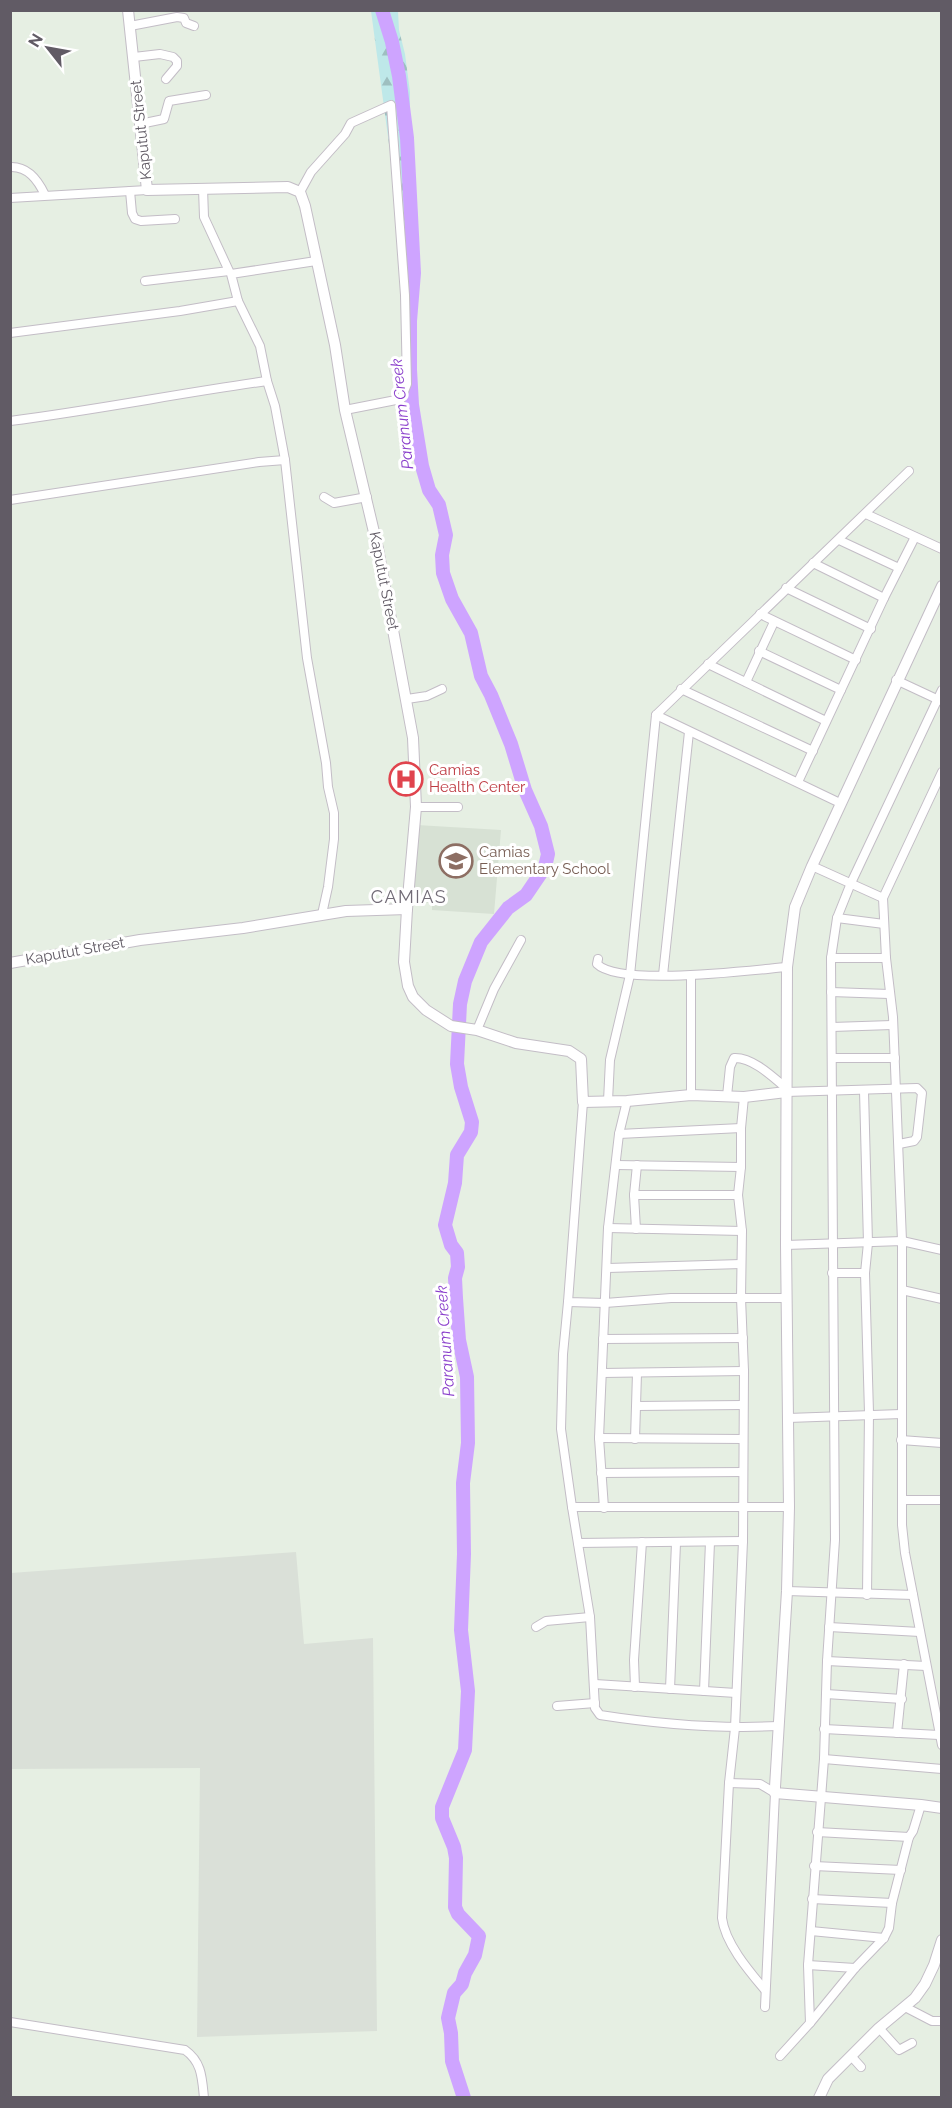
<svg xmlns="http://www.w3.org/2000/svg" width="952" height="2108" viewBox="0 0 952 2108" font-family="Raleway,sans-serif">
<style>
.industrial{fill:#dae0d8}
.education{fill:#d7e1d4}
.forest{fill:url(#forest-firs)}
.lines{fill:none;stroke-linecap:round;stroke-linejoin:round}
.river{stroke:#cea4ff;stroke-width:14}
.minor-casing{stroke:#c3bdc6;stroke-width:10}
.tertiary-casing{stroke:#c3bdc6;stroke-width:12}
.minor{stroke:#fff;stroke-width:8}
.tertiary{stroke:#fff;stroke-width:10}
.labels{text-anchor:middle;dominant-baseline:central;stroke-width:6;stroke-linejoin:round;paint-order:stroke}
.street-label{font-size:15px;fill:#615b65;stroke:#fff}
.health-label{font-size:15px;fill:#be3a42;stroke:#fff;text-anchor:start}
.education-label{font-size:15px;fill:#785e54;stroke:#fff;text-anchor:start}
.water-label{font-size:16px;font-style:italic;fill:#893dcb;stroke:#fff}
.quarter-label{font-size:18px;letter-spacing:1.5px;fill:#726c77;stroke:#fff}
</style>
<defs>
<pattern id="forest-firs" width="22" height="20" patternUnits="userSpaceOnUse" patternTransform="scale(1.5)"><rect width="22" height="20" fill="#bee8e9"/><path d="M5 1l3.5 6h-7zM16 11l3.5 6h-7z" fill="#9ebfc0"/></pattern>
</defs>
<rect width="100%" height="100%" fill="#e6efe3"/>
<polygon class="industrial" points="296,1552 304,1644 373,1638 377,2031 197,2037 200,1768 11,1769 11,1573"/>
<polygon class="education" points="417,825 501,830 494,914 432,910 432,903 411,903"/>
<polygon class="forest" points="371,11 398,11 399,30 405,54 410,92 410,113 418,222 401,233"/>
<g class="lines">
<polyline class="river" points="382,10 392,42 399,76 407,138 414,273 410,321 410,370 412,405 422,466 429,490 439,505 446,535 442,555 443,573 452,599 471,633 481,676 491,695 511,744 525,790 541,826 548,854 545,867 526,895 508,908 481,942 465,981 460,1004 457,1064 461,1087 472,1122 471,1132 457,1155 455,1183 445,1225 451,1245 457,1253 458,1267 455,1278 456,1298 459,1340 467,1377 468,1443 463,1483 464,1554 461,1630 468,1691 465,1750 442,1807 442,1818 454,1847 456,1858 455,1907 458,1914 479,1936 475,1955 465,1973 462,1984 454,1993 448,2018 451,2033 452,2061 464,2098"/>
<g class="minor-casing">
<g id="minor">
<polyline points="130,26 177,17 184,18 186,23 194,26"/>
<polyline points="134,57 160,54 173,57 177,61 177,66 166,79"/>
<polyline points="140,124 164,119 169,101 206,95"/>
<path d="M10,167C28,166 38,180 45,195"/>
<polyline points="130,191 132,213 135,219 141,221 175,219"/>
<polyline points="300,192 311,172 345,134 351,123 391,105 405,295 407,384 401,399 345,410"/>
<polyline points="10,198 147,190"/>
<polyline points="145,281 229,271 204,217 203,188"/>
<polyline points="238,301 260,346 267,381 275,406 285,460 307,658 326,763 328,787 334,813 334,839 328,887 322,914"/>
<polyline points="10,333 180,311 238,301 231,274 316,261"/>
<path d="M10,421C96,410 181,393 267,381"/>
<polyline points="324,497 334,503 367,497"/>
<polyline points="10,500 259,462 285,460"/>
<polyline points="866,514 942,549"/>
<polyline points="839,540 899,568"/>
<polyline points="813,563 884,598"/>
<polyline points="786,588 871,629"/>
<polyline points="760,614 856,660"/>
<polyline points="759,651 841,690"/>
<polyline points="708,664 826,721"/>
<polyline points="896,680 941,701"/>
<polyline points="746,682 774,622"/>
<polyline points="681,689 813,751"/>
<polyline points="407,699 427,696 442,689"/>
<polyline points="656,715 840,803"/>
<polyline points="942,772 883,898 886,958 893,1017 902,1241 902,1525 905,1553 942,1745"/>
<polyline points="798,782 884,598 915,537"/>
<polyline points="416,807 458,807"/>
<polyline points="812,866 883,898"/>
<polyline points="837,918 884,924"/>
<polyline points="831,958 886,958"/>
<path d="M598,959L597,964C620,987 752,970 787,967"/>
<polyline points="663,975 689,732"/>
<polyline points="691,977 691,1095"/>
<polyline points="831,992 889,994"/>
<polyline points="832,1027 892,1025"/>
<polyline points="477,1030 494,989 521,940"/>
<polyline points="833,1058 895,1058"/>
<polyline points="864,1091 868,1243 865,1273 869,1413 867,1595"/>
<polyline points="786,1092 917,1088 922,1093 917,1137 914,1141 899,1144"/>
<path d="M727,1096L730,1067L734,1058C752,1057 772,1076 786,1088"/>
<path d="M744,1097L741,1128V1167L738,1195L742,1231L741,1298L744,1371L743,1541L735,1728L729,1783L722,1918C725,1943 749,1971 765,1990"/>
<polyline points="608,1101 610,1060 630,975 656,715 909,471"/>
<polyline points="583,1102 568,1302 605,1303 671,1298 787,1298"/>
<polyline points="619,1134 741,1128"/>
<polyline points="616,1165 741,1167"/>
<polyline points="634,1195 738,1195"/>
<polyline points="608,1228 742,1231"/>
<polyline points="636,1229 634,1195 637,1165"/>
<polyline points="786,1245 902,1241 942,1250"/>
<polyline points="608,1268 741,1264"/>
<polyline points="832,1273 865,1273"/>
<polyline points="902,1290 942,1299"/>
<path d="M568,1302L563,1354L561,1429L572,1507L590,1617L595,1708L600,1715C658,1724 719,1729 778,1726"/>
<polyline points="603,1339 743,1338"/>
<polyline points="602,1373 744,1371"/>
<polyline points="637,1406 743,1405"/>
<polyline points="788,1418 901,1414"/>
<polyline points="599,1438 743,1439"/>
<polyline points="635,1439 637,1373"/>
<polyline points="901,1440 942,1443"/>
<polyline points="601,1473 743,1472"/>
<polyline points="903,1500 942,1500"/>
<polyline points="572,1507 789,1507"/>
<polyline points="604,1508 599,1438 608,1228 619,1134 627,1101"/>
<polyline points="578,1543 743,1541"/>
<polyline points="787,1591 913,1595"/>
<polyline points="536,1627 546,1621 590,1617"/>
<polyline points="829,1627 920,1632"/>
<polyline points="827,1661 926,1666"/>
<polyline points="595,1684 736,1693"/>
<polyline points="635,1687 634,1660 642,1542"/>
<polyline points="670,1689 676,1543"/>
<polyline points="704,1691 710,1542"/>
<polyline points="826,1694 902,1699"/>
<polyline points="557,1706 595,1703"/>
<polyline points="824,1729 939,1735"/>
<polyline points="897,1733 904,1664"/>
<polyline points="824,1759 942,1769"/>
<polyline points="729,1783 760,1784 775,1793 765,2007"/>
<polyline points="817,1832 909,1837"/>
<polyline points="814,1866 901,1870"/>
<polyline points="812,1899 892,1903"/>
<polyline points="811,1931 884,1938"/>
<polyline points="808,1965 855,1968"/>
<polyline points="905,2007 932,2021 942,2021"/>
<path d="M10,2022L185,2050C202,2062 202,2078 204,2098"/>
<polyline points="810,2023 808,1965 824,1759 827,1661 835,1540 831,958 837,918 851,883 942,690"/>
<polyline points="879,2028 899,2050 912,2043"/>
<polyline points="780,2056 810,2023 855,1968 884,1938 889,1928 892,1903 909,1837 913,1831 921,1805"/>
<polyline points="852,2057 861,2067"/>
</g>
</g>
<g class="tertiary-casing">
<g id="tertiary">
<polyline points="942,586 812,866 795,907 787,967 786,1245 789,1507 787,1591 775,1787 775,1793 921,1805 942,1808"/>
<polyline points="407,909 404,962 408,986 413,997 426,1010 451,1026 477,1030 516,1043 569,1051 581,1059 583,1102 627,1101 691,1095 744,1097 786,1092"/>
<polyline points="10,963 140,940 243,928 346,911 407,909 416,807 413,738 378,549 345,410 335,345 305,206 300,192 288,187 147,190 128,10"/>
<polyline points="819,2098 828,2079 879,2028 915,1998 925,1984 934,1965 942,1940"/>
</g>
</g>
<use href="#minor" class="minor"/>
<use href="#tertiary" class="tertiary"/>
</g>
<defs>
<g id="hospital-ring" transform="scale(1.725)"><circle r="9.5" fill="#fff" stroke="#e0444e" stroke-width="1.5"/><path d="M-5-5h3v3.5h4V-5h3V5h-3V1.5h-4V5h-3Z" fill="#e0444e"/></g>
<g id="school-ring" transform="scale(1.725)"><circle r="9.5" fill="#fff" stroke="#8d6e63" stroke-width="1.5"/><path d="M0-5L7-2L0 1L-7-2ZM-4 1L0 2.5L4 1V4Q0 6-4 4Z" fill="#8d6e63"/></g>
</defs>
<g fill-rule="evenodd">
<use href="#hospital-ring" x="406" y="779"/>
<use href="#school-ring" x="456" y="861"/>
</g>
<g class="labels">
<g class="street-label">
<text transform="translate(141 130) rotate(-96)">Kaputut Street</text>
<text transform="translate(384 581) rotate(79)">Kaputut Street</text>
<text transform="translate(75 951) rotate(-10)">Kaputut Street</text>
</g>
<g class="health-label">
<text x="429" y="770">Camias<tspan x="429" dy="17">Health Center</tspan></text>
</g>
<g class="education-label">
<text x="479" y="852">Camias<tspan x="479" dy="17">Elementary School</tspan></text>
</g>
<g class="water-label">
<text transform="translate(402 414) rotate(-96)">Paranum Creek</text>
<text transform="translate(445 1341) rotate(-94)">Paranum Creek</text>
</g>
<g class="quarter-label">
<text x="409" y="896">CAMIAS</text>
</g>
</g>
<rect width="952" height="2108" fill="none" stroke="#615b65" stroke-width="24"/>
<g transform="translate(48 48) rotate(301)" stroke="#ffffff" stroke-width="4.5" paint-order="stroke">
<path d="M0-4.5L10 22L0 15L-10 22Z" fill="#615b65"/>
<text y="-9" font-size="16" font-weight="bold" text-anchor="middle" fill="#615b65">N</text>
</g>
</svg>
